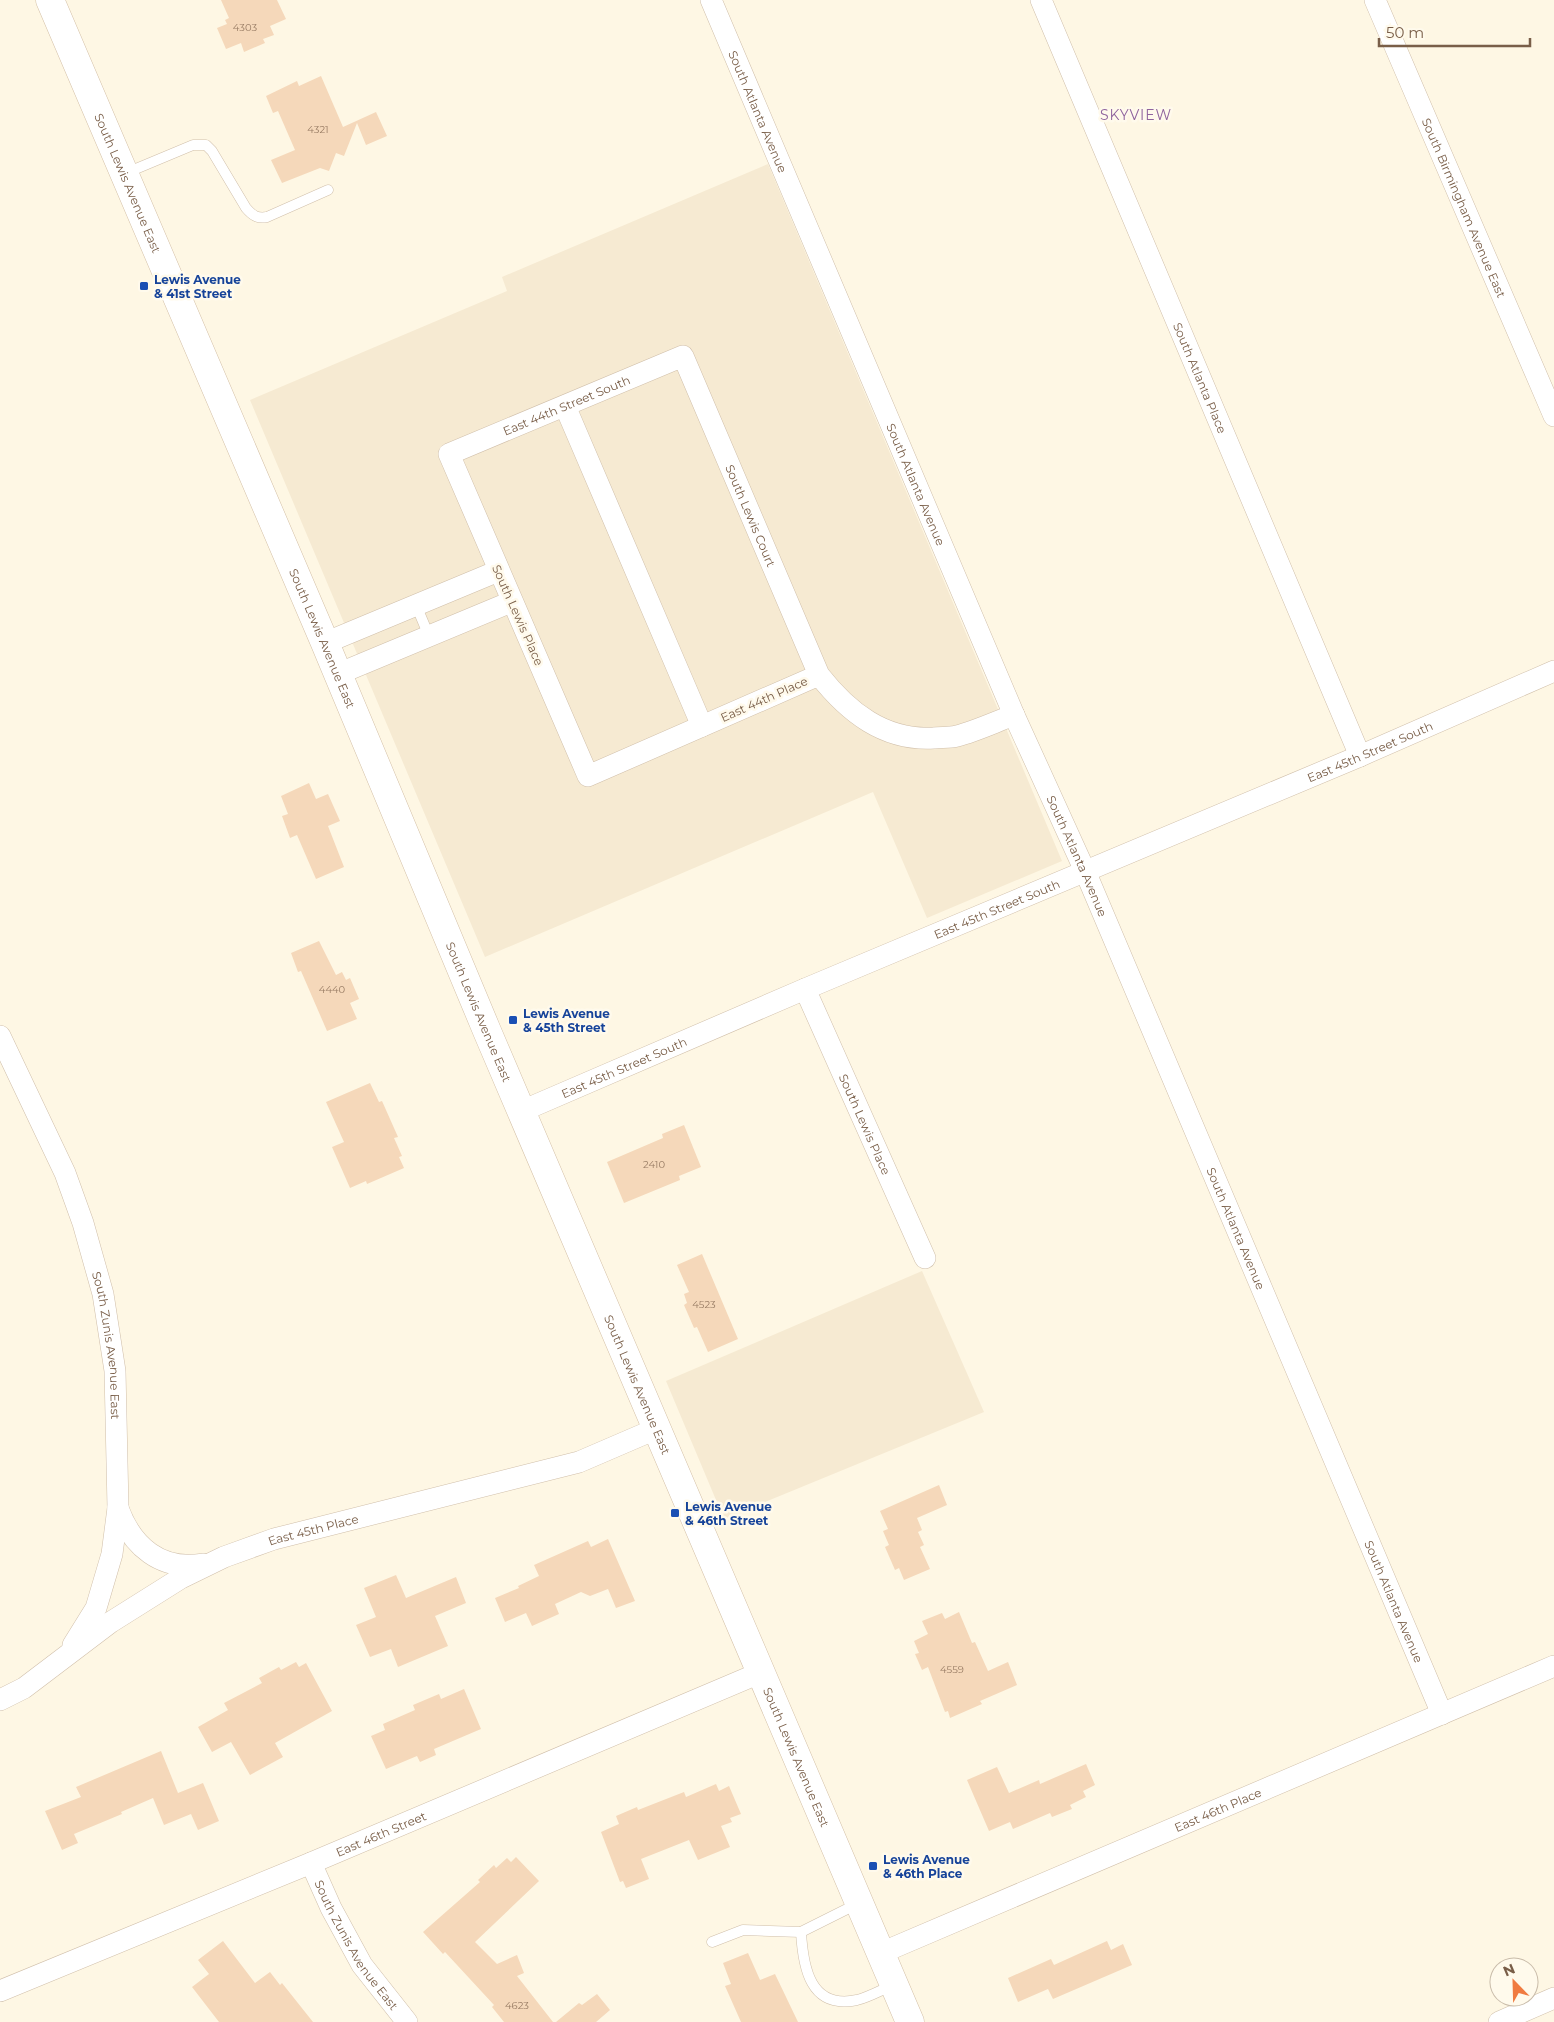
<svg xmlns="http://www.w3.org/2000/svg" width="1554" height="2022" viewBox="0 0 1554 2022" font-family="Montserrat,sans-serif">
<style>
.residential{fill:#f6ead2}
.building{fill:#f5d8ba}
.lines{fill:none;stroke-linecap:round;stroke-linejoin:round}
.service-casing{stroke:#d0bfaa;stroke-width:11}
.minor-casing{stroke:#d0bfaa;stroke-width:22}
.secondary-casing{stroke:#d4c0a7;stroke-width:29}
.service{stroke:#fff;stroke-width:10}
.minor{stroke:#fff;stroke-width:21}
.secondary{stroke:#fff;stroke-width:28}
.transit-dot{fill:#1a4fb4;stroke:#fffaec;stroke-width:2}
.labels{text-anchor:middle;dominant-baseline:central;stroke-width:5;stroke-linejoin:round;paint-order:stroke}
.number-label{font-size:10px;fill:#987c64}
.street-label{font-size:12px;fill:#795e48;stroke:#fffaec}
.transit-label{font-size:12px;font-weight:bold;fill:#164399;stroke:#fffaec;text-anchor:start}
.neighbourhood-label{font-size:14px;letter-spacing:1px;fill:#8f639d;stroke:#fffaec}
</style>
<rect width="100%" height="100%" fill="#fef7e4"/>
<g class="residential">
<polygon points="768,164 1062,861 927,918 873,792 485,957 250,400 507,291 502,277"/>
<polygon points="922,1271 984,1412 724,1519 666,1381"/>
</g>
<g class="building">
<polygon points="221,0 277,0 286,19 270,26 274,35 263,39 265,43 244,52 241,43 226,49 217,28 227,24 225,20 229,18"/>
<polygon points="321,76 343,127 376,112 387,136 366,145 357,123 344,156 336,153 329,171 320,168 282,183 271,160 295,150 278,111 273,113 266,96 297,81 299,86"/>
<polygon points="309,783 316,799 328,794 340,821 328,826 344,867 316,879 297,835 290,838 282,816 288,814 281,796"/>
<polygon points="319,941 336,975 342,972 346,980 350,978 359,999 350,1003 357,1019 327,1031 301,971 298,972 291,953"/>
<polygon points="370,1083 379,1102 382,1101 398,1137 394,1138 402,1156 399,1157 404,1168 367,1184 366,1181 350,1188 332,1147 344,1142 326,1102"/>
<polygon points="684,1125 701,1167 679,1176 680,1180 624,1203 607,1162 663,1138 662,1134"/>
<polygon points="702,1254 738,1339 708,1352 697,1327 694,1328 684,1305 687,1303 684,1294 689,1292 677,1265"/>
<polygon points="939,1485 947,1505 917,1518 922,1530 918,1532 924,1545 920,1547 930,1569 904,1580 899,1568 895,1570 885,1547 889,1545 883,1531 888,1529 880,1511"/>
<polygon points="608,1539 635,1601 616,1608 608,1589 590,1596 581,1592 555,1604 559,1614 532,1626 526,1613 505,1622 495,1598 519,1588 518,1586 539,1576 534,1565 588,1541 591,1547"/>
<polygon points="396,1575 406,1598 456,1577 466,1603 435,1616 448,1646 398,1667 391,1649 370,1657 356,1625 376,1617 364,1588"/>
<polygon points="959,1612 972,1643 975,1642 988,1671 1008,1662 1017,1685 980,1701 982,1704 950,1718 948,1711 945,1712 928,1667 922,1670 915,1654 919,1653 914,1641 928,1634 922,1621 942,1613 945,1619"/>
<polygon points="296,1662 299,1667 306,1663 332,1711 275,1743 283,1757 250,1775 231,1742 212,1752 198,1727 228,1710 224,1703 262,1683 259,1678 279,1667 281,1670"/>
<polygon points="464,1689 481,1729 434,1749 436,1755 420,1762 417,1756 386,1769 371,1736 385,1730 383,1724 415,1710 413,1705 439,1694 441,1699"/>
<polygon points="161,1751 178,1793 203,1783 219,1821 198,1830 191,1814 164,1825 153,1798 121,1812 122,1814 74,1834 78,1843 62,1850 45,1811 81,1797 76,1787"/>
<polygon points="1086,1764 1095,1785 1083,1791 1086,1797 1070,1805 1072,1809 1052,1817 1050,1813 1013,1829 1010,1822 989,1831 967,1780 997,1767 1009,1793 1039,1780 1040,1784"/>
<polygon points="716,1784 719,1791 729,1786 741,1814 730,1818 732,1822 721,1826 730,1847 698,1860 689,1840 641,1859 649,1879 626,1888 623,1881 620,1882 601,1832 619,1824 616,1816 637,1807 638,1810 684,1792 686,1797"/>
<polygon points="516,1857 539,1881 475,1942 497,1964 517,1955 524,1973 517,1976 553,2022 504,2022 492,2007 494,2005 445,1952 443,1954 423,1932 480,1882 478,1880 494,1865 496,1868 507,1858 511,1862"/>
<polygon points="223,1941 255,1983 270,1972 280,1985 282,1983 313,2022 219,2022 192,1987 209,1974 198,1960"/>
<polygon points="1107,1941 1111,1950 1123,1944 1132,1965 1053,1999 1048,1989 1018,2002 1008,1978 1051,1959 1054,1965"/>
<polygon points="748,1953 760,1980 775,1974 798,2022 741,2022 725,1986 731,1984 723,1963"/>
<polygon points="597,1994 610,2010 596,2022 556,2022 579,2003 582,2005"/>
</g>
<g class="lines">
<g class="service-casing">
<g id="service">
<path d="M126,173L193,145H206L212,151L246,208C252,215 257,219 267,217L328,190"/>
<polyline points="416,605 429,636"/>
<path d="M801,1932C803,1967 810,2010 857,2000C869,1997 881,1990 893,1985"/>
<polyline points="712,1942 743,1930 801,1932 857,1904"/>
</g>
</g>
<g class="minor-casing">
<g id="minor">
<path id="s1" d="M711,0L1014,715L1085,871L1442,1714"/>
<path id="s2" d="M1041,0L1360,756"/>
<path id="s3" d="M1375,0L1554,416"/>
<polyline points="565,406 702,726"/>
<polyline points="325,643 498,571"/>
<polyline points="338,674 511,602"/>
<path id="s4" d="M819,675L588,776L449,454L683,356L819,675C848,712 884,741 934,738C941,737 949,738 957,736C976,731 995,722 1014,715"/>
<path id="s5" d="M805,989L925,1258"/>
<path id="s6" d="M0,1036L65,1173L83,1223L103,1294L115,1371L118,1508L112,1554L96,1608L73,1645"/>
<path id="s7" d="M522,1111L805,989L1360,756L1554,671"/>
<path d="M118,1508C132,1547 161,1571 203,1564"/>
<path id="s8" d="M0,1700L24,1688L111,1622L181,1578L224,1557L274,1539L579,1462L658,1428"/>
<path id="s9" d="M311,1863L331,1908L362,1965L407,2022"/>
<path id="s10" d="M881,1953L1554,1666"/>
<path id="s11" d="M0,1991L311,1863L762,1672"/>
<polyline points="1499,2022 1554,1998"/>
</g>
</g>
<g class="secondary-casing">
<g id="secondary">
<path id="s12" d="M50,0L325,643L487,1031L910,2022"/>
</g>
</g>
<use href="#service" class="service"/>
<use href="#minor" class="minor"/>
<use href="#secondary" class="secondary"/>
</g>
<g class="transit-dot">
<rect x="139" y="281" width="10" height="10" rx="2.5"/>
<rect x="508" y="1015" width="10" height="10" rx="2.5"/>
<rect x="670" y="1508" width="10" height="10" rx="2.5"/>
<rect x="868" y="1861" width="10" height="10" rx="2.5"/>
</g>
<g class="labels">
<g class="number-label">
<text x="245" y="27">4303</text>
<text x="318" y="129">4321</text>
<text x="332" y="989">4440</text>
<text x="654" y="1164">2410</text>
<text x="704" y="1304">4523</text>
<text x="952" y="1669">4559</text>
<text x="517" y="2005">4623</text>
</g>
<g class="street-label">
<text stroke="none"><textPath href="#s1" startOffset="121">South Atlanta Avenue</textPath></text>
<text stroke="none"><textPath href="#s12" startOffset="199">South Lewis Avenue East</textPath></text>
<text stroke="none"><textPath href="#s3" startOffset="226">South Birmingham Avenue East</textPath></text>
<text stroke="none"><textPath href="#s2" startOffset="410">South Atlanta Place</textPath></text>
<text stroke="none"><textPath href="#s4" startOffset="730">East 44th Street South</textPath></text>
<text stroke="none"><textPath href="#s1" startOffset="526">South Atlanta Avenue</textPath></text>
<text stroke="none"><textPath href="#s4" startOffset="1030">South Lewis Court</textPath></text>
<text transform="translate(518 615) rotate(66)">South Lewis Place</text>
<text stroke="none"><textPath href="#s12" startOffset="694">South Lewis Avenue East</textPath></text>
<text transform="translate(764 699) rotate(-24)">East 44th Place</text>
<text stroke="none"><textPath href="#s7" startOffset="921">East 45th Street South</textPath></text>
<text stroke="none"><textPath href="#s1" startOffset="931">South Atlanta Avenue</textPath></text>
<text stroke="none"><textPath href="#s7" startOffset="516">East 45th Street South</textPath></text>
<text stroke="none"><textPath href="#s12" startOffset="1099">South Lewis Avenue East</textPath></text>
<text stroke="none"><textPath href="#s7" startOffset="111">East 45th Street South</textPath></text>
<text stroke="none"><textPath href="#s5" startOffset="148">South Lewis Place</textPath></text>
<text stroke="none"><textPath href="#s1" startOffset="1336">South Atlanta Avenue</textPath></text>
<text stroke="none"><textPath href="#s6" startOffset="330">South Zunis Avenue East</textPath></text>
<text stroke="none"><textPath href="#s12" startOffset="1504">South Lewis Avenue East</textPath></text>
<text stroke="none"><textPath href="#s8" startOffset="360">East 45th Place</textPath></text>
<text stroke="none"><textPath href="#s1" startOffset="1741">South Atlanta Avenue</textPath></text>
<text stroke="none"><textPath href="#s12" startOffset="1909">South Lewis Avenue East</textPath></text>
<text stroke="none"><textPath href="#s10" startOffset="366">East 46th Place</textPath></text>
<text stroke="none"><textPath href="#s11" startOffset="412">East 46th Street</textPath></text>
<text stroke="none"><textPath href="#s9" startOffset="94">South Zunis Avenue East</textPath></text>
</g>
<g class="transit-label">
<text x="154" y="279">Lewis Avenue<tspan x="154" dy="14">&amp; 41st Street</tspan></text>
<text x="523" y="1013">Lewis Avenue<tspan x="523" dy="14">&amp; 45th Street</tspan></text>
<text x="685" y="1506">Lewis Avenue<tspan x="685" dy="14">&amp; 46th Street</tspan></text>
<text x="883" y="1859">Lewis Avenue<tspan x="883" dy="14">&amp; 46th Place</tspan></text>
</g>
<g class="neighbourhood-label">
<text x="1136" y="115">SKYVIEW</text>
</g>
</g>
<g transform="translate(1514 1982) rotate(337)"><circle r="24" fill="#fffaec" stroke="#c9bcaa"/>
<path d="M0-4L9 19L0 12L-9 19Z" fill="#f07b41"/>
<text y="-8" font-size="14" font-weight="bold" text-anchor="middle" fill="#795e48">N</text>
</g>
<path d="M1379 38v8h151v-8" fill="none" stroke="#795e48" stroke-width="2.5"/>
<text x="1386" y="38" font-size="15" fill="#795e48" stroke="#fffaec" stroke-width="4" paint-order="stroke">50 m</text>
</svg>
